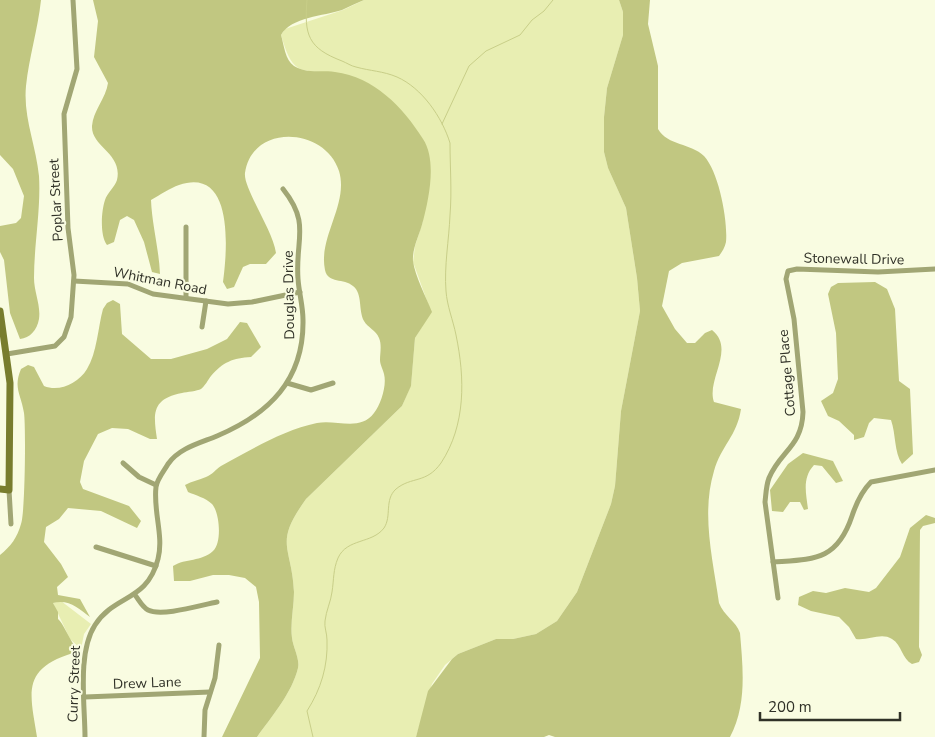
<svg xmlns="http://www.w3.org/2000/svg" width="935" height="737" viewBox="0 0 935 737" font-family="'Nunito Sans',sans-serif">
<style>
.green{fill:#e8eeb2}
.forest{fill:#c1c781}
.lines{fill:none;stroke-linecap:round;stroke-linejoin:round}
.stream{stroke:#c8ce88;stroke-width:1}
.street{stroke:#a1a674;stroke-width:5}
.secondary{stroke:#787d2d;stroke-width:7}
.labels{text-anchor:middle;dominant-baseline:central;stroke-width:4;stroke-linejoin:round;paint-order:stroke}
.street-label{font-size:14px;fill:#303127;stroke:#f9fce1}
</style>
<rect width="100%" height="100%" fill="#f9fce1"/>
<g class="green">
<path d="M364,0H619L623,12V35L607,88L604,117V152L608,168L626,208L637,278L640,311L621,411L615,486L611,504L577,592L557,621L536,634L513,639H496L458,654L445,665L432,684L416,737H257C272,716 292,693 298,668C300,659 293,647 292,638C290,623 294,607 294,592C292,545 273,545 306,499L402,406L411,385L415,338L431,312L413,262L415,246L423,221L334,72C297,72 292,72 281,35L285,29L343,10Z"/>
<polygon points="61,601 91,624 84,634 81,649 70,639 53,603"/>
</g>
<g class="forest">
<path d="M0,0H41C38,29 29,57 26,86C23,117 36,145 39,176C41,209 34,245 34,278C34,292 41,305 39,319C37,330 30,338 20,339L10,313L4,260L0,252V226L16,223L21,218L24,196L13,169L0,155Z"/>
<path d="M93,0H364C356,3 349,7 342,10C324,16 291,17 281,35C284,45 285,60 294,66C307,74 321,70 335,72C374,77 403,107 423,139C437,160 429,198 423,221C420,234 412,248 413,261C415,276 426,297 432,312L415,338L411,386L402,406L306,499C273,545 292,545 294,592C294,607 290,623 292,638C293,647 300,659 298,668C292,693 272,716 257,737H222L260,658L259,602L256,587L245,578L229,575H213L190,581H174L173,566C186,558 201,562 213,551C222,543 220,513 212,504C206,498 195,495 188,492L185,485C192,481 199,480 206,477C212,475 216,469 221,466C251,450 283,430 317,423C336,419 360,432 374,413C381,404 387,385 384,374C383,369 380,365 380,360C380,353 382,345 379,338C376,330 368,328 364,321C358,310 363,294 353,286C344,278 328,284 325,270C318,237 349,204 339,171C325,127 252,123 245,173C243,188 273,230 276,253L266,264H250L243,267L234,287L227,289L223,282C227,252 235,166 179,185C170,188 160,195 151,200C152,225 159,249 160,274L152,272L144,242L134,220L127,216L120,220L114,242L107,245C100,236 101,212 105,200C107,193 115,187 117,180C123,153 91,147 92,126C93,111 106,98 108,83L94,57L98,21Z"/>
<path d="M619,0H650L648,24L658,66V129C668,146 691,143 704,156C719,172 728,221 726,242C725,247 722,252 719,256L682,263L669,271L662,306L675,329L687,343H695L705,333L712,330C736,349 706,380 714,402L741,409C737,436 721,446 714,471C701,514 713,560 719,603C724,616 736,621 740,633C743,669 747,705 730,737H555L549,735L544,737H416L428,691L452,659L458,654L496,639H513L536,634L557,621L577,592L611,504L615,486L621,411L640,311L637,278L626,208L608,168L604,152V117L607,88L623,35V12Z"/>
<path d="M875,282L887,289L895,309L899,381L910,389L913,454L902,464C894,452 896,434 891,420L874,418L869,423L864,437L854,440V435L839,421L828,416L821,401L833,393L838,379L836,333L828,294L831,287L838,283Z"/>
<path d="M113,300L120,304L122,334L151,359H171L207,349L227,339L240,322L247,323L261,347L251,357C233,358 223,362 211,376C208,380 205,386 201,389C197,391 187,392 182,393C152,399 153,413 157,439H150L128,429L112,428L98,434L84,461L80,482L83,489L129,506L141,521L137,528L101,511L68,508L59,519L46,527L44,542L61,564L68,577L57,587L58,595L80,599L90,617C78,608 69,599 53,603L58,612V619C63,623 69,638 74,645L73,653C21,669 30,693 37,737H0V555C11,546 17,538 21,524C25,515 26,425 24,413C21,394 13,388 21,369L28,365L34,367L44,386C59,392 78,384 87,369C97,353 98,327 103,309L107,303Z"/>
<path d="M803,453L833,461L843,481L836,483L822,466L814,465C802,478 806,493 808,509L804,510L800,502H790L783,512L772,511L770,490L788,464Z"/>
<path d="M926,515L935,518V523L923,526L920,530L919,647L922,655L919,662L912,664C902,659 902,645 892,639C881,632 868,641 856,639L849,627L839,617L811,611L798,605L799,597L813,591L826,593L845,588L869,592L876,588L900,557L910,528Z"/>
</g>
<g class="lines">
<g class="stream">
<path d="M307,0C304,35 308,48 342,61C347,63 351,66 356,67C370,71 383,71 397,77C422,88 442,117 450,143C450,167 452,191 450,215C449,240 444,266 446,291C447,306 453,320 456,335C465,378 466,425 441,463C426,484 412,476 396,489C384,500 392,516 384,528C372,544 347,538 338,558C333,570 334,579 332,592C331,601 326,611 325,621C324,627 327,633 327,640C328,666 321,689 307,711L313,737"/>
<polyline points="442,124 469,66 486,51 520,35 532,20 544,11 553,0"/>
</g>
<g class="street">
<polyline points="74,281 128,284 153,294 228,304 252,302 300,292"/>
<polyline points="186,297 186,227"/>
<polyline points="202,327 206,301"/>
<polyline points="7,354 55,346 64,337 71,317 74,275 68,228 64,114 77,69 73,0"/>
<polyline points="287,383 311,390 333,383"/>
<polyline points="123,463 139,477 156,485"/>
<polyline points="9,490 11,524"/>
<polyline points="96,547 156,566"/>
<path d="M773,562C814,559 837,561 852,516C856,504 862,491 871,482L935,470"/>
<path d="M135,595C139,600 142,607 148,610C162,617 201,605 217,602"/>
<path d="M778,598L765,502C766,494 766,486 769,478C780,451 802,447 803,412L794,319L786,279L788,271L797,269L878,272L935,269"/>
<polyline points="85,697 210,692"/>
<path d="M85,737C85,705 77,653 95,625C115,594 147,602 158,559C164,536 153,511 156,487C157,479 164,471 168,464C179,448 200,443 217,436C269,414 304,380 303,320C303,306 299,293 298,279C295,239 311,224 283,189"/>
<polyline points="204,737 205,710 215,678 219,645"/>
</g>
<polyline class="secondary" points="0,311 10,383 9,490 0,489"/>
</g>
<g class="labels">
<g class="street-label">
<text transform="translate(56 200) rotate(-93)">Poplar Street</text>
<text transform="translate(854 259) rotate(1)">Stonewall Drive</text>
<text transform="translate(160 281) rotate(11)">Whitman Road</text>
<text transform="translate(289 295) rotate(-91)">Douglas Drive</text>
<text transform="translate(787 373) rotate(-95)">Cottage Place</text>
<text transform="translate(147 683) rotate(-2)">Drew Lane</text>
<text transform="translate(74 684) rotate(-88)">Curry Street</text>
</g>
</g>
<path d="M760 712v8h140v-8" fill="none" stroke="#303127" stroke-width="2.5"/>
<text x="768" y="712" font-size="15" fill="#303127" stroke="#f9fce1" stroke-width="4" paint-order="stroke">200 m</text>
</svg>
